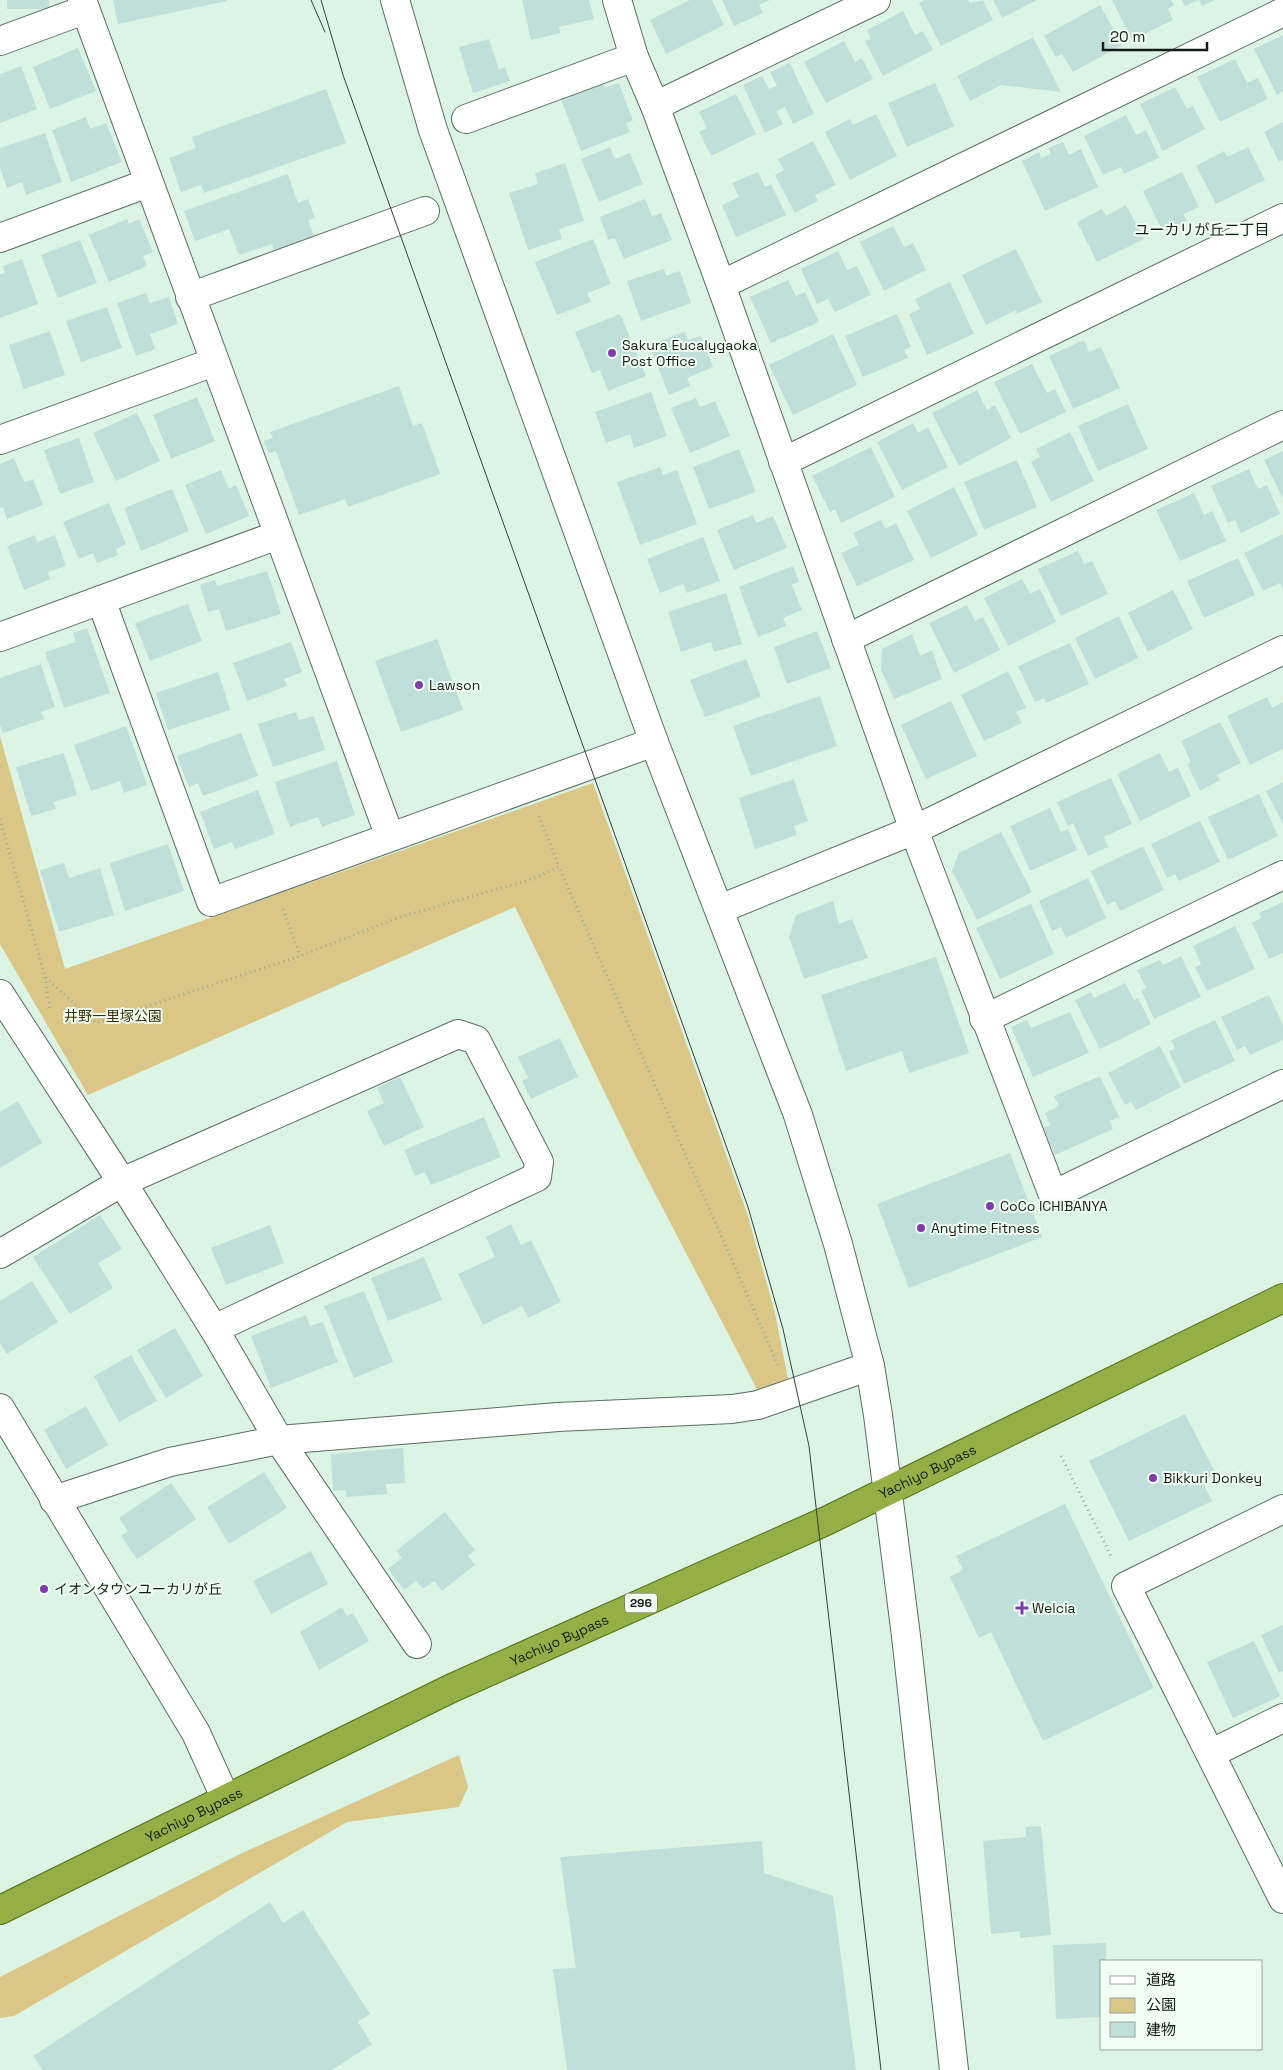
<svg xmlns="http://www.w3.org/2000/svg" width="1283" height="2070" viewBox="0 0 1283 2070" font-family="'Space Grotesk','Noto Sans JP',sans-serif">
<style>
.green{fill:#dac687}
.building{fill:#c0dfda}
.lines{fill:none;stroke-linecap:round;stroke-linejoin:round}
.minor-casing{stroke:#5a6e60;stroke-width:30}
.tertiary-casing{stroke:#5a6e60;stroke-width:30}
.trunk-casing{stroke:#566f17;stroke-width:30}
.path{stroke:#9aac9f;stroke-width:3;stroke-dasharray:1 4;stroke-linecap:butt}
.minor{stroke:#fff;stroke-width:28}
.tertiary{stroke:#fff;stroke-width:28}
.trunk{stroke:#94af46;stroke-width:28}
.tram{stroke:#364139;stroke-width:1}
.poi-dot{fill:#803bae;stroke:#f0fef4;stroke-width:2}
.labels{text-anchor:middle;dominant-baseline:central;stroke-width:4;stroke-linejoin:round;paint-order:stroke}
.shield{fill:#f0fef4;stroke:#566059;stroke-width:1}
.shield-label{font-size:12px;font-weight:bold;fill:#141c16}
.poi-label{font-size:14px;fill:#141c16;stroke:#f0fef4;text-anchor:start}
.park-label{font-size:14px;fill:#3a2f01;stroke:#f0fef4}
.street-label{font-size:14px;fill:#141c16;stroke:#f0fef4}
.neighbourhood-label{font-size:15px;fill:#141c16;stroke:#f0fef4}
</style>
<rect width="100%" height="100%" fill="#dcf4e3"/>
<g class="green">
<polygon points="0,736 65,969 593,783 747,1213 775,1313 789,1384 758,1391 635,1155 515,907 88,1095 0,944"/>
<polygon points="459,1755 468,1787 459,1807 347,1822 14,2016 0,2018 0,1977 240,1854"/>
</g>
<g class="building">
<rect x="7" y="0" width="42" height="9"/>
<polygon points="113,0 227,0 227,1 118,24"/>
<polygon points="522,0 589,0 594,19 559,27 560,33 531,40"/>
<polygon points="690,0 712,0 724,25 666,54 650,20"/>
<polygon points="722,0 770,0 759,5 763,13 734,26"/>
<polygon points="925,0 968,0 970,3 983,0 993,20 941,46 919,3"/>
<polygon points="993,0 1037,0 1002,18"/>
<polygon points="1112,0 1171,0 1174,5 1168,9 1173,20 1132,40"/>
<polygon points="1182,0 1199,0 1185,6"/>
<polygon points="1199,0 1215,0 1202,6"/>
<polygon points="1100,5 1122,45 1073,72 1062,54 1056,57 1044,36"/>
<polygon points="903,11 915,35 923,31 933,50 883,76 865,41 871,39 867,30"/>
<polygon points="1283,35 1283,91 1277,95 1254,49"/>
<polygon points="1033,37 1061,92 1001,85 970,101 957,76"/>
<polygon points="489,39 499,70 505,67 510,81 473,93 459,47"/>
<polygon points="844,41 855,62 862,58 873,79 826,103 804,62"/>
<polygon points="78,48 96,91 50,109 33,67"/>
<polygon points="1235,59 1247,83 1258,78 1268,99 1220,122 1197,77"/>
<polygon points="790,63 814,114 793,124 785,107 776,111 783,124 765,133 743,85 762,76 769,89 777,86 770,72"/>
<polygon points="21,66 37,109 0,123 0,74"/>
<polygon points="603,83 605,88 619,83 633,121 626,123 630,132 581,151 561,99"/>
<polygon points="935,83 954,126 907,147 888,103"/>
<polygon points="1175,87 1187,109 1193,106 1205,129 1163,151 1140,104"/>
<polygon points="326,89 346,143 204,193 201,185 181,192 169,158 196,148 192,137"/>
<polygon points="736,94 756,134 711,156 699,132 707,128 699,112"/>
<polygon points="876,114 897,156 850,180 825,132 850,119 853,125"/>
<polygon points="1126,115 1136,135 1146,130 1159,158 1124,174 1121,167 1103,175 1084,136"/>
<polygon points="86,117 90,129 106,123 122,162 71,182 52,130"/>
<polygon points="1283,122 1283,160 1279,162 1264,132"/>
<polygon points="45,133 62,182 26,195 22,182 7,188 0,167 0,148"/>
<polygon points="813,141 836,185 815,195 818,201 795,213 775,175 784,170 778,159"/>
<polygon points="1063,142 1069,155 1081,149 1098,187 1045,211 1022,161 1039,152 1041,158 1051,154 1048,148"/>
<polygon points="610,147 615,159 630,153 643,184 599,202 581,159"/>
<polygon points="1248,147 1265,180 1216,204 1196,166 1224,151 1227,157"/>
<polygon points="565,163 584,221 559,229 562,239 528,250 509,193 538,184 535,173"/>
<polygon points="758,172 765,187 771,184 786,215 736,237 722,205 739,197 732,183"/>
<polygon points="1182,172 1199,207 1183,214 1187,221 1163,232 1143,191"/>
<polygon points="288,174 298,203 308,199 315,218 308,220 314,237 274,251 272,244 239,255 229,229 195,241 184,211"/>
<polygon points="645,199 652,216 661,213 672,240 624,259 615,238 608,240 600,217"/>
<polygon points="1126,205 1144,239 1097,262 1077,222 1102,209 1106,216"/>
<polygon points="127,219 129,224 139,219 153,252 143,256 147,266 109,282 89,235"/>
<polygon points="893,226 904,247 913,243 926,270 884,291 860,242"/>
<polygon points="593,239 611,284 587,293 591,302 557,315 535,262"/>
<polygon points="80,240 97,283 58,298 41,255"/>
<polygon points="1016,249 1042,302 1017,314 1016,310 986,325 962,275"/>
<polygon points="838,251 847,270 857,266 871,295 835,312 828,299 817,304 801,269"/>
<polygon points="22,259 38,304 0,318 0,274 5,273 3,266"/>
<polygon points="664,269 666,276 680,271 691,303 641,321 627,281"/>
<polygon points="788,280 796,296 805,292 819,322 771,343 750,297"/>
<polygon points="950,282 974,334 927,355 909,314 920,309 915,299"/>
<polygon points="146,293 150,303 169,297 178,324 150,334 155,349 136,356 117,303"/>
<polygon points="107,307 122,348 81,362 66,321"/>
<polygon points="620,314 646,376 608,391 600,370 592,373 575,332"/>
<polygon points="897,314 911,347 904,350 908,358 863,377 845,336"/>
<polygon points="50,331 65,375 24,389 9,345"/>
<polygon points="684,332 688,340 701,336 713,367 687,378 690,386 669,395 649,345"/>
<polygon points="833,334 857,385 793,415 769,365"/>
<polygon points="1084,340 1089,352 1101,347 1120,388 1073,409 1049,356"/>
<polygon points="1032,364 1047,393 1055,389 1066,412 1020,434 994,382"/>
<polygon points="399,386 413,426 422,423 440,474 348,507 345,499 299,515 276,451 269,453 264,441 273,438 270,432"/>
<polygon points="977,390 987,410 995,405 1011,438 959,466 932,413"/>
<polygon points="651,392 667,436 634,448 630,434 606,443 595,412"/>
<polygon points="197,397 215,441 171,459 153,415"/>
<polygon points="696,398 700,407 715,401 730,436 690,453 671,408"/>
<polygon points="1128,404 1148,449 1098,471 1078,426"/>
<polygon points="137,413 160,461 116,481 93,433"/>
<polygon points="913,423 918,433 928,427 948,467 902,490 877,442"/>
<polygon points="1070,432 1094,481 1051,502 1031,462 1040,457 1036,449"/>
<polygon points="79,438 94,482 60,494 44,450"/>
<polygon points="871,447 895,497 841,523 835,509 830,512 812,476"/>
<polygon points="739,449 756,492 709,509 693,467"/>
<polygon points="1283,451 1283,499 1264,460"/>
<polygon points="14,458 24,482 33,479 43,505 7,519 3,507 0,508 0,464"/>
<polygon points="1017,460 1037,507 984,530 964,482"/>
<polygon points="660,467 663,475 677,470 697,524 640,545 617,482"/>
<polygon points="1249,469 1258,489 1267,485 1280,514 1241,533 1235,520 1228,523 1211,486"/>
<polygon points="221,470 229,489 236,485 249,516 206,534 185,485"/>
<polygon points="954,487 978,535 931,558 907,511"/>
<polygon points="172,489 189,531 141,551 124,508"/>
<polygon points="1194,493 1204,515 1212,511 1226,541 1180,561 1156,510"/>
<polygon points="109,503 126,544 116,549 118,555 97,563 93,553 79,559 63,522"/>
<polygon points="753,515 756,523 773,516 787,548 734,570 717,530"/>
<polygon points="881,520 885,529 896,523 914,560 857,586 841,553 859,545 853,533"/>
<polygon points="1283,534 1283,589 1280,583 1263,591 1244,553"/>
<polygon points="35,535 37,542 55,535 66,566 48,572 50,579 24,590 7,546"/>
<polygon points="703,537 720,581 687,593 683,584 660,593 647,559"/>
<polygon points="1078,551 1084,564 1092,561 1108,594 1061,616 1038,569"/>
<polygon points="1238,558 1255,595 1204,618 1187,581"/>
<polygon points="793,566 799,582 792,585 802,610 783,618 786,626 758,637 739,587"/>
<polygon points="267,571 281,614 226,631 219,609 208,612 200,585 215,580 217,586"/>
<polygon points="1022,579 1030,594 1040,589 1056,622 1008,646 984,598"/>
<polygon points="1173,590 1193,629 1148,652 1128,613"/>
<polygon points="726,593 742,644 714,652 711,642 681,652 668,612"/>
<polygon points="188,604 202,641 150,661 135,623"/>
<polygon points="967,605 975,621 983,617 1000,650 954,673 929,623"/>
<polygon points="1119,616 1138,658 1095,679 1075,638"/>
<polygon points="87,628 110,693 64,708 45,652 76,642 73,633"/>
<polygon points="817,631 831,668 787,684 774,647"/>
<polygon points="912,634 920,656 932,650 942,679 894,699 881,670 882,649"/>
<polygon points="437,639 463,710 401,732 375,661"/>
<polygon points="291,642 302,672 284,679 287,686 247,701 233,663"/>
<polygon points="1070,643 1089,684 1046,703 1044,698 1035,702 1018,666"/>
<polygon points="746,659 761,697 705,717 690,680"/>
<polygon points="41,664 55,707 41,712 44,719 3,733 0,725 0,678"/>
<polygon points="1008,671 1026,708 1016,712 1022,723 984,741 961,695"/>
<polygon points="218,672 230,710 168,730 156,693"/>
<polygon points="820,696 837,746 751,776 733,726"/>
<polygon points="1267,697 1272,708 1283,702 1283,749 1250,765 1227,716"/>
<polygon points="951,701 977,756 926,779 901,725"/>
<polygon points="296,712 299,720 314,716 325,750 273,767 258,724"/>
<polygon points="1220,722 1241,763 1217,775 1220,780 1200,791 1187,764 1191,762 1181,741"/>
<polygon points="126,726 147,785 124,793 120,781 91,791 74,745"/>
<polygon points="241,733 258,776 203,796 198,783 189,787 177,756"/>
<polygon points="64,753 77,795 53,802 56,809 31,816 16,767"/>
<polygon points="1160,753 1169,772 1178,768 1191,796 1140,821 1117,774"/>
<polygon points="337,761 355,815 322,827 318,817 290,827 275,782"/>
<polygon points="1111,778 1132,824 1104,837 1108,847 1088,856 1073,823 1068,826 1057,802"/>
<polygon points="794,779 808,821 794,826 797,835 755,849 739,798"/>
<polygon points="1283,782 1283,824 1266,791"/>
<polygon points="258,790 275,834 235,849 232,842 214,849 200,812"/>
<polygon points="1259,794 1278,836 1228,860 1208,817"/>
<polygon points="1050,808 1061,832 1068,829 1077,850 1030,871 1010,826"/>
<polygon points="1200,821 1220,862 1179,881 1175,874 1167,878 1151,844"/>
<polygon points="1001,832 1032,892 977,920 952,871 959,853"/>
<polygon points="168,844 184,891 125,911 110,863"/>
<polygon points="1143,846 1164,890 1120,911 1115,901 1107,905 1091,871"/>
<polygon points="64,863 69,878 100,868 114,915 59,932 40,870"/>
<polygon points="1088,878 1106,918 1066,938 1061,927 1052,931 1039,901"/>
<polygon points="833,901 839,924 852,919 868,958 804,979 789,937 796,915"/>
<polygon points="1283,902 1283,953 1269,959 1252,923 1261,918 1259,913"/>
<polygon points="1031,904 1054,954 1000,979 976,928"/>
<polygon points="1235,926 1255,969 1207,991 1195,967 1201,964 1193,946"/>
<polygon points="1181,956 1201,997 1154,1019 1141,990 1146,988 1137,970 1160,960 1163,965"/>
<polygon points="936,957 969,1053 909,1073 902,1051 846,1071 821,995"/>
<polygon points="1125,983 1134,1000 1138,998 1151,1024 1100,1049 1075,1000 1091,992 1094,998"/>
<polygon points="1269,995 1283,1025 1283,1040 1250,1055 1245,1046 1237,1050 1221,1017"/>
<polygon points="1070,1012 1089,1053 1033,1077 1011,1027 1027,1020 1031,1028"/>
<polygon points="1215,1020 1235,1061 1184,1084 1169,1051 1175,1048 1171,1040"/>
<polygon points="560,1038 578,1077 531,1099 522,1081 528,1078 518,1057"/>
<polygon points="1160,1046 1181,1087 1136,1110 1131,1102 1125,1105 1108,1073"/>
<polygon points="1100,1076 1119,1117 1110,1121 1113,1129 1055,1155 1043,1128 1050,1125 1045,1113 1059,1106 1054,1096"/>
<polygon points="400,1077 424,1127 384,1146 367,1111 384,1103 377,1088"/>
<polygon points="18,1101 42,1143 0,1168 0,1112"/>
<polygon points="484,1117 501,1157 431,1185 425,1172 415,1176 404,1150"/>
<polygon points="1010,1153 1042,1237 909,1288 877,1204"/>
<polygon points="100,1215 122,1249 98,1263 113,1288 70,1314 33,1257"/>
<polygon points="511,1224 521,1245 531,1240 561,1302 528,1318 522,1306 483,1325 458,1274 495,1257 486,1237"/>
<polygon points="270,1225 284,1263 226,1285 211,1248"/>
<polygon points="424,1257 442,1300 388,1321 371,1278"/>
<polygon points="32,1281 58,1322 7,1354 0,1343 0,1301"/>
<polygon points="364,1291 393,1362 354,1378 324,1306"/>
<polygon points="306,1315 310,1326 323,1322 338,1362 271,1388 251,1336"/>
<polygon points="175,1328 203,1376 166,1398 137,1350"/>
<polygon points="131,1355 157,1401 119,1422 94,1376"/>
<polygon points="86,1406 108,1445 66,1469 44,1430"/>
<polygon points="1185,1414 1216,1474 1202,1481 1212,1501 1129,1541 1089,1461"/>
<polygon points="403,1448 405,1483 386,1484 387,1494 346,1497 346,1490 333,1491 331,1454"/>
<polygon points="264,1472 287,1508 229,1544 207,1507"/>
<polygon points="171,1483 196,1519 137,1559 121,1536 128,1531 119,1518"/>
<polygon points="1065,1504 1154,1688 1043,1741 991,1632 979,1638 950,1577 963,1570 956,1556"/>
<polygon points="445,1512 475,1550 468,1556 475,1565 442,1591 434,1581 423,1589 416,1581 404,1590 388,1569 402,1558 396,1551"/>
<polygon points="311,1551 328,1584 271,1614 253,1581"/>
<polygon points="342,1607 347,1616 353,1613 369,1641 319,1670 300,1632"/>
<polygon points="1283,1625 1283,1671 1279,1673 1261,1635"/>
<polygon points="1254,1641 1280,1696 1233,1718 1207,1662"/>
<polygon points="1041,1826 1051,1935 1020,1938 1020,1931 991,1934 983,1841 1026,1837 1026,1827"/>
<polygon points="762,1841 764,1873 833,1896 856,2070 567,2070 553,1969 576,1968 560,1857"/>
<polygon points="270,1902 283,1923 303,1910 370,2014 358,2022 372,2044 332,2070 43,2070 33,2056"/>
<polygon points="1106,1943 1106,1961 1102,1961 1102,2017 1056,2019 1053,1945"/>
</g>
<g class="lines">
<g class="minor-casing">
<g id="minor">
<polyline points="82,0 390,837"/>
<polyline points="617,0 634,57 655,106 721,285 914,830 1053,1195 1283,1084"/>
<polyline points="0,41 84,10"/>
<polyline points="655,106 876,0"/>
<polyline points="466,119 634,57"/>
<polyline points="0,238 148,183"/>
<polyline points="721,285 1283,12"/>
<polyline points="190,297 425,211"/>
<polyline points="0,440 214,362"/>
<polyline points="783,462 1283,218"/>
<polyline points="101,600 211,902 654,742"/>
<polyline points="0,637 278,535"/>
<polyline points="846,639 1283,425"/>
<polyline points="0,994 122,1182 214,1329 279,1440 417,1644"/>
<polyline points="984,1019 1283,875"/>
<polyline points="0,1254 122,1182 458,1034 476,1040 539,1162 537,1177 214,1329"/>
<polyline points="54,1500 170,1462 279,1440 558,1417 732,1409 758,1405 870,1366"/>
<polyline points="1283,1509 1126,1586 1283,1899"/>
<polyline points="1212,1753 1283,1718"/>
</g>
</g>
<g class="tertiary-casing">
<g id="tertiary">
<polyline points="395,0 433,130 654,742 798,1115 838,1244 870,1366 878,1415 906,1636 954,2070"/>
<polyline points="720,909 914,830 1283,650"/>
<polyline points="0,1408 196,1733 225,1797"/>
</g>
</g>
<g class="trunk-casing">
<g id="trunk">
<path id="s1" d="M0,1910L452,1688L826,1521L1283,1298"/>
</g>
</g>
<g class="path">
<polyline points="539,816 559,867"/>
<polyline points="0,819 45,977 96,1023 300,956 400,917 532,879 559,867 778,1365"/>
<polyline points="283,909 300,956"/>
<polyline points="45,977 50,1010"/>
<polyline points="1061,1456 1112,1558"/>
</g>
<use href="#minor" class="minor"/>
<use href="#tertiary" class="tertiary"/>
<use href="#trunk" class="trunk"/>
<g class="tram">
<polyline points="311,0 325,32"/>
<polyline points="321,0 343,75 748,1207 783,1329 809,1446 881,2070"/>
</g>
</g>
<g class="poi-dot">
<circle cx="612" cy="353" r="5"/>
<circle cx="419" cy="685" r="5"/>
<circle cx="990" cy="1206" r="5"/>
<circle cx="921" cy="1228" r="5"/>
<circle cx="1153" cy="1478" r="5"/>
<circle cx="44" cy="1589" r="5"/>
<path d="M1019.5 1600.5h5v5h5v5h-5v5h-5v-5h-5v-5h5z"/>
</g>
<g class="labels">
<rect class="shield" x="625" y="1593.5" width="32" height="19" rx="4"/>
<g class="shield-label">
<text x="641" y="1603">296</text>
</g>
<g class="poi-label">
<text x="622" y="345">Sakura Eucalygaoka<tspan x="622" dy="16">Post Office</tspan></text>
<text x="429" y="685">Lawson</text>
<text x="1000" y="1206">CoCo ICHIBANYA</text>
<text x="931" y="1228">Anytime Fitness</text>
<text x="1163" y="1478">Bikkuri Donkey</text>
<text x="54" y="1589">イオンタウンユーカリが丘</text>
<text x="1032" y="1608">Welcia</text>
</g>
<g class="park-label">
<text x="113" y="1016">井野一里塚公園</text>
</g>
<g class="street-label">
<text stroke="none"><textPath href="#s1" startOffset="1026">Yachiyo Bypass</textPath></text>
<text stroke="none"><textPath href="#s1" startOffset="621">Yachiyo Bypass</textPath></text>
<text stroke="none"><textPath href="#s1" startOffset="216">Yachiyo Bypass</textPath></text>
</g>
<g class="neighbourhood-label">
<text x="1202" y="229">ユーカリが丘二丁目</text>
</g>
</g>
<rect x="1100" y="1960" width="162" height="90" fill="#f0fef4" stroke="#98a49b"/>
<rect x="1110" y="1976" width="25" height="8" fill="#ffffff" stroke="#98a49b"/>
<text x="1146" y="1985" font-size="15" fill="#141c16">道路</text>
<rect x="1110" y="1998" width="25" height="15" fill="#dac687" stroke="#98a49b"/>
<text x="1146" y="2010" font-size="15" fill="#141c16">公園</text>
<rect x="1110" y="2022" width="25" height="15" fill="#c0dfda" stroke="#98a49b"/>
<text x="1146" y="2035" font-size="15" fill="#141c16">建物</text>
<path d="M1103 42v8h104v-8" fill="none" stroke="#141c16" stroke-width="2.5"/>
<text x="1110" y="42" font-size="15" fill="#141c16" stroke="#f0fef4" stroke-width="4" paint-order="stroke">20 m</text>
</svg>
